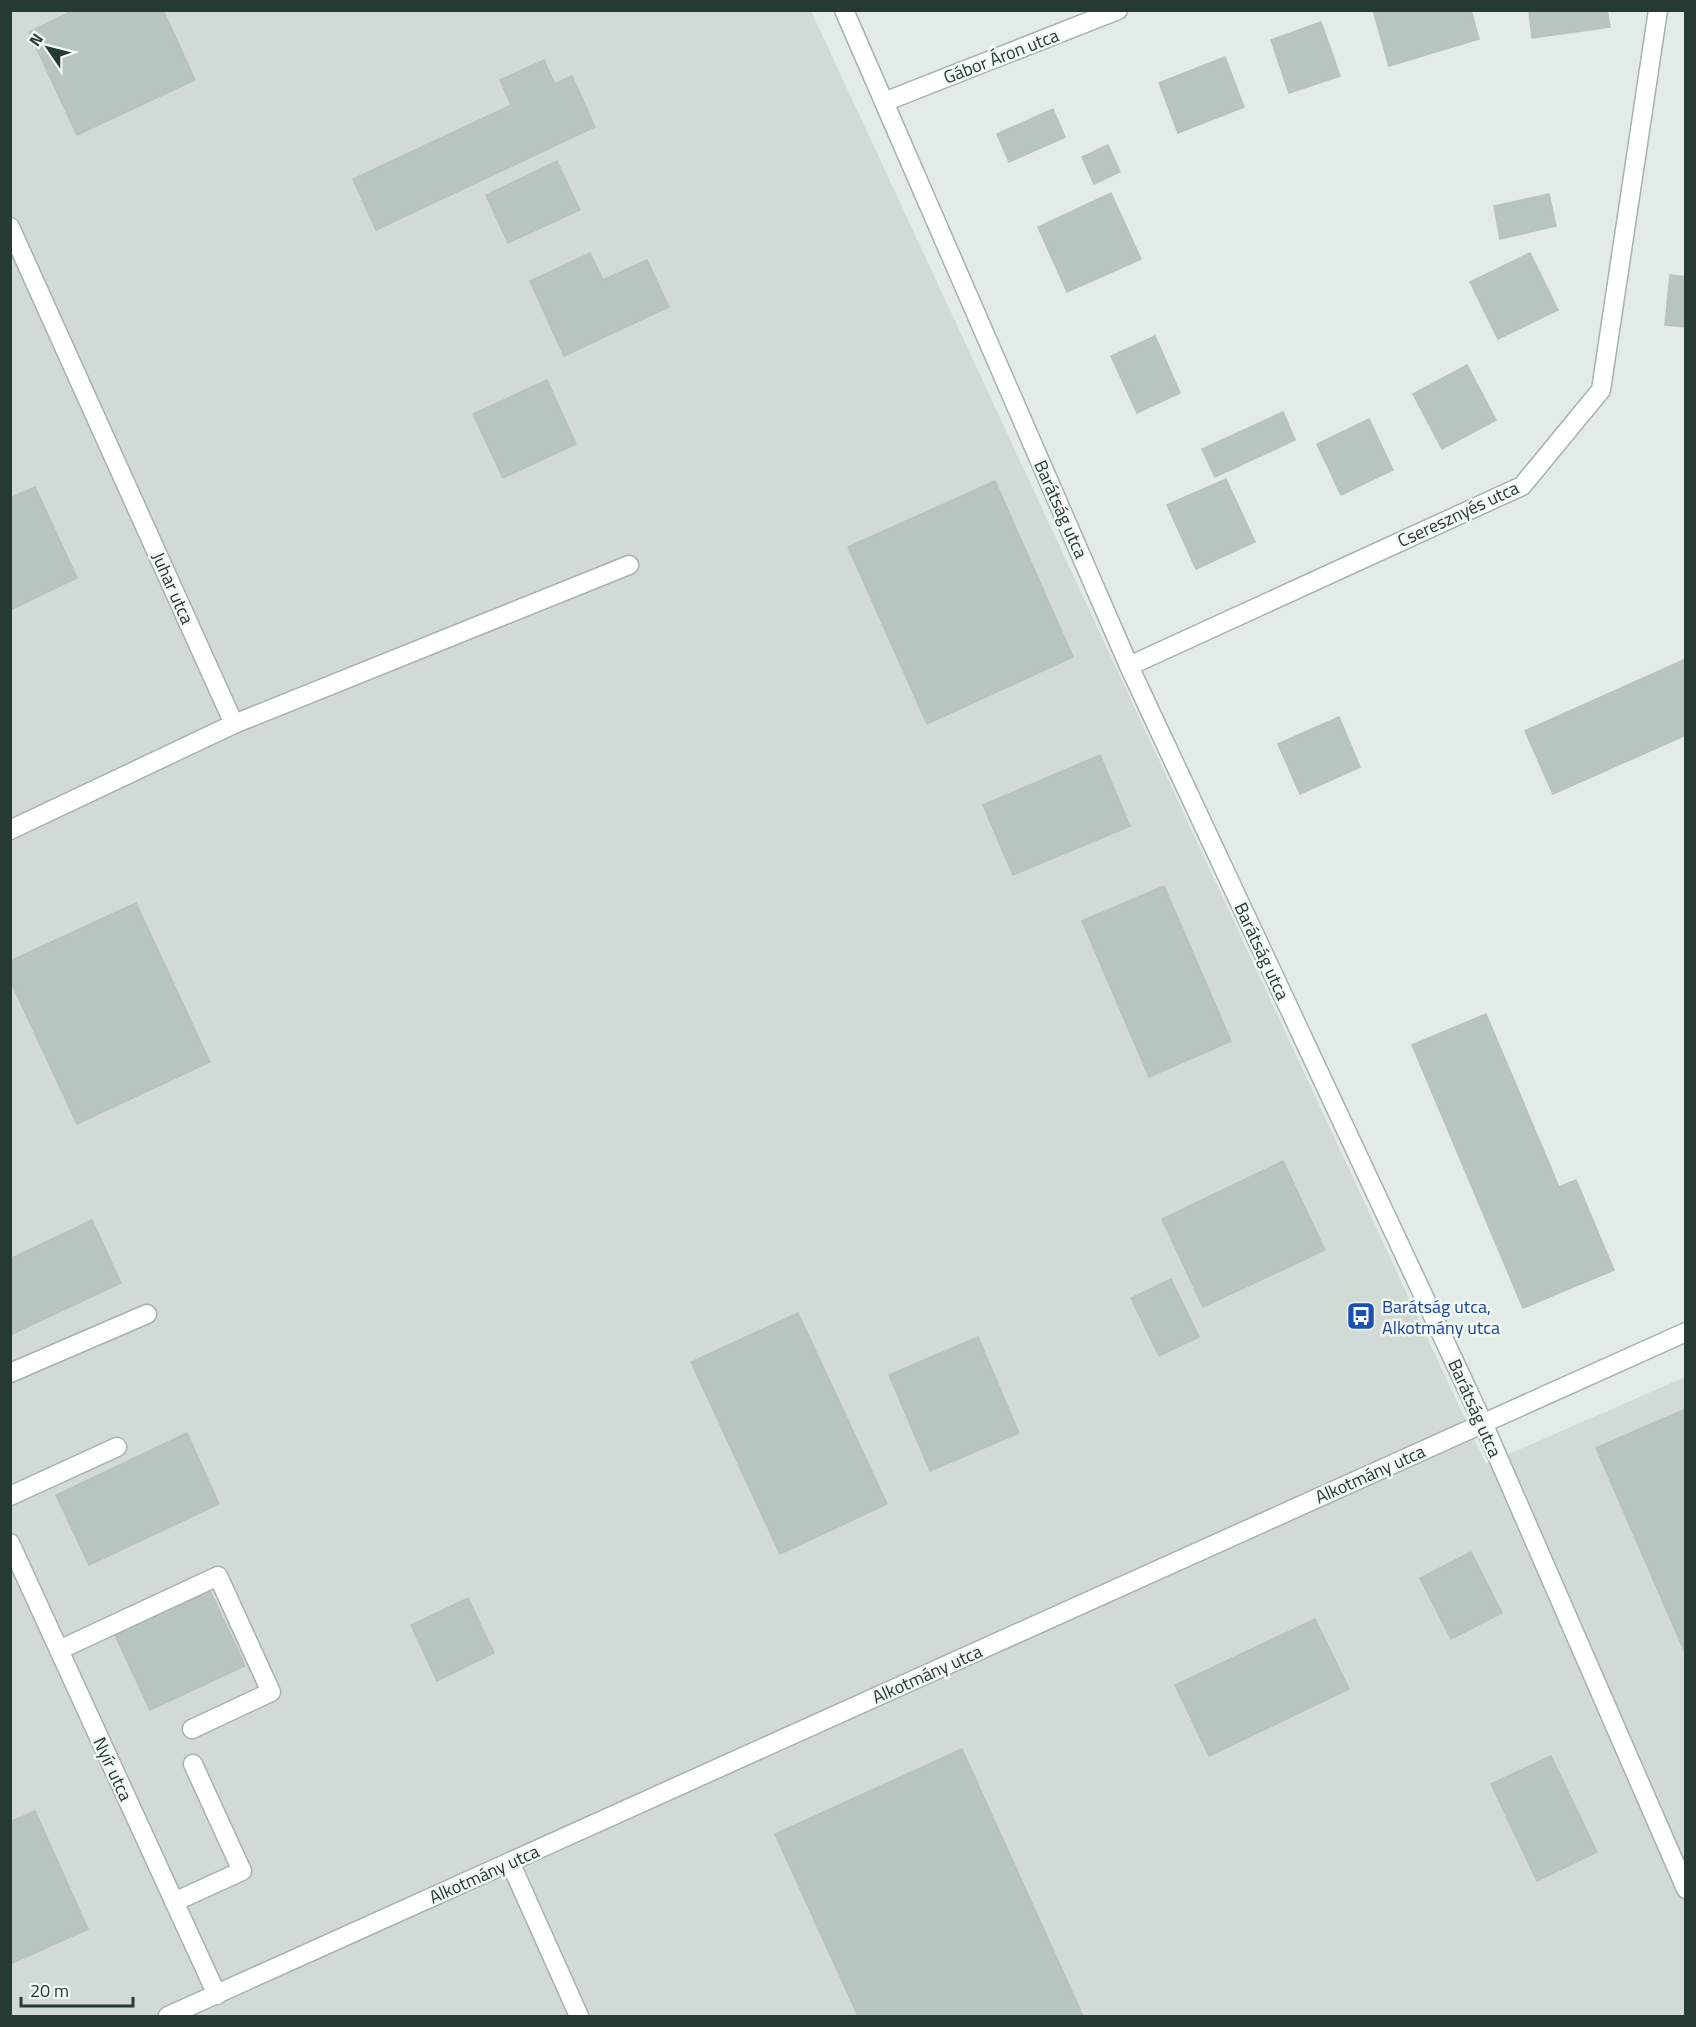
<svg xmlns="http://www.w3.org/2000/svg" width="1696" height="2027" viewBox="0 0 1696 2027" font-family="'Titillium Web',sans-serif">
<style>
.built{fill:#d1dad5}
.building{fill:#b8c5bf;stroke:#b6c3bc;stroke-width:1.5}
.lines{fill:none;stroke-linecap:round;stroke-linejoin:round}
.service-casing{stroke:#a6b2ac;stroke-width:21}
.minor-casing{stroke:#a6b2ac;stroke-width:21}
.service{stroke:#fff;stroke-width:18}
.minor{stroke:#fff;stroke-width:18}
.labels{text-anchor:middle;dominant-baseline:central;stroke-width:5;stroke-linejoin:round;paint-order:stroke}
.street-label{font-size:18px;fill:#253a31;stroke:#f3f8f5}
.transit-label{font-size:18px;fill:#164399;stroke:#f3f8f5;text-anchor:start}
</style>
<rect width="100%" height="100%" fill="#e3ebe6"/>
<polygon class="built" points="11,11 811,11 1486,1464 1685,1377 1685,2016 11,2016"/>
<g class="building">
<polygon points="74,10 163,10 195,80 77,135 29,32"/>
<polygon points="1373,10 1471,10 1479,39 1389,66"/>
<polygon points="1529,10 1607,10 1610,27 1532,38"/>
<polygon points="1321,22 1340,76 1289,93 1271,40"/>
<polygon points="1225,57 1244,107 1178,133 1159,83"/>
<polygon points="544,60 555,84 572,76 595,127 376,230 353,179 511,105 500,80"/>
<polygon points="1053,109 1065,137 1009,162 997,134"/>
<polygon points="1108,145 1120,172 1094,184 1082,157"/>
<polygon points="557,161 580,210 508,243 486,195"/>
<polygon points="1111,193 1141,259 1067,292 1038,227"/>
<polygon points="1549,194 1556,226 1500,239 1494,206"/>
<polygon points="590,253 603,280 647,260 669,307 564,356 530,281"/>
<polygon points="1530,253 1558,310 1498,339 1470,282"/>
<polygon points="1670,275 1686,277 1686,327 1665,325"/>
<polygon points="1155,336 1180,393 1137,413 1111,356"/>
<polygon points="1467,365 1496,420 1442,449 1413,394"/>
<polygon points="547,380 576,444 503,478 473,414"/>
<polygon points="1283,412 1295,440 1215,477 1202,449"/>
<polygon points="1369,419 1393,470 1341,495 1317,444"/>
<polygon points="1226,479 1255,542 1196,569 1167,505"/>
<polygon points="995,481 1073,657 927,724 848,547"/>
<polygon points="35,487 77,578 10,610 10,498"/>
<polygon points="1686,659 1686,735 1553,794 1525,731"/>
<polygon points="1339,717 1360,767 1300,794 1278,744"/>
<polygon points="1100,755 1130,826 1013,875 983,805"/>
<polygon points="1164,886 1231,1041 1149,1077 1082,921"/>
<polygon points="136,903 210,1062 77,1124 10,980 10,961"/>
<polygon points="1486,1014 1559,1187 1576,1180 1614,1270 1523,1308 1412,1045"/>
<polygon points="1283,1161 1325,1250 1203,1307 1162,1219"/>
<polygon points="92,1220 121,1283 10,1335 10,1259"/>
<polygon points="1171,1279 1199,1337 1159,1356 1131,1298"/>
<polygon points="798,1313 887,1504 780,1554 691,1362"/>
<polygon points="978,1337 1019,1433 930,1471 889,1375"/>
<polygon points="1686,1409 1686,1655 1596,1448"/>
<polygon points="187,1433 219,1504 89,1565 56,1495"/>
<polygon points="1471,1552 1502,1613 1451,1639 1420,1578"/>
<polygon points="210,1591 245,1666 150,1710 115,1635"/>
<polygon points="468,1598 494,1653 437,1681 411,1625"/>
<polygon points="1315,1619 1349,1689 1209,1756 1175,1685"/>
<polygon points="962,1749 1083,2016 858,2016 775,1834"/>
<polygon points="1551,1756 1597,1852 1537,1881 1491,1784"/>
<polygon points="35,1811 88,1929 10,1964 10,1822"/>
</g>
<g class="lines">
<g class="service-casing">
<g id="service">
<polyline points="234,724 629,565"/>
<polyline points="10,1373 147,1314"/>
<polyline points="10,1496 117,1447"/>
<polyline points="59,1650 218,1576 271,1692 192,1729"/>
<polyline points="510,1862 579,2016"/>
<polyline points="174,1902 242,1871 193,1764"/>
</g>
</g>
<g class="minor-casing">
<g id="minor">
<polyline points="844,10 1129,666 1483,1423 1686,1889"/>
<polyline points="884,102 1118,10"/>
<polyline points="10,227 234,724 10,830"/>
<polyline points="1129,666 1522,486 1601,390 1658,10"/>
<polyline points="10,1543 217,1995"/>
<polyline points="168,2016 1686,1332"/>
</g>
</g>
<use href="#service" class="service"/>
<use href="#minor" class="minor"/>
</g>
<defs>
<g id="bus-square" transform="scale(1.5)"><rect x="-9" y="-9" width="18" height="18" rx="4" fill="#1a4fb4" stroke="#f3f8f5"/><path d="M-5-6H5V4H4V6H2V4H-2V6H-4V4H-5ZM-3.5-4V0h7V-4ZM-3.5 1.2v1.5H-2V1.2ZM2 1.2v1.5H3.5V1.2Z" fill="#fff"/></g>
</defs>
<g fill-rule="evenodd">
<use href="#bus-square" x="1361" y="1316"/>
</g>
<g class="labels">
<g class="street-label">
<text transform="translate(1001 56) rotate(-21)">Gábor Áron utca</text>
<text transform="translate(1061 509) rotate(66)">Barátság utca</text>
<text transform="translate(1458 514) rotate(-25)">Cseresznyés utca</text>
<text transform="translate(173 588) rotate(66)">Juhar utca</text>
<text transform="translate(1262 951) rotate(65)">Barátság utca</text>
<text transform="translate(1475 1408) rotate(66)">Barátság utca</text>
<text transform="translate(1370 1474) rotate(-24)">Alkotmány utca</text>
<text transform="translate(927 1674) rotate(-24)">Alkotmány utca</text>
<text transform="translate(113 1769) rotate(65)">Nyír utca</text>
<text transform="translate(484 1874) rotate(-24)">Alkotmány utca</text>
</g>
<g class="transit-label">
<text x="1382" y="1306">Barátság utca,<tspan x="1382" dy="21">Alkotmány utca</tspan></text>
</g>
</g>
<rect width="1696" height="2027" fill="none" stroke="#253a31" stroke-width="24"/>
<g transform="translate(48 48) rotate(305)" stroke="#f3f8f5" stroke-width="4.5" paint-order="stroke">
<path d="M0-4.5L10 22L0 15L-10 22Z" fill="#253a31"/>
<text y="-9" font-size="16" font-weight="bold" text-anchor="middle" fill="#253a31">N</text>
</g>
<path d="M21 1997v9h112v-9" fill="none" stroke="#253a31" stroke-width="3"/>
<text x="30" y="1997" font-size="18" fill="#253a31" stroke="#f3f8f5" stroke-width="4.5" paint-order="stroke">20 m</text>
</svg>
